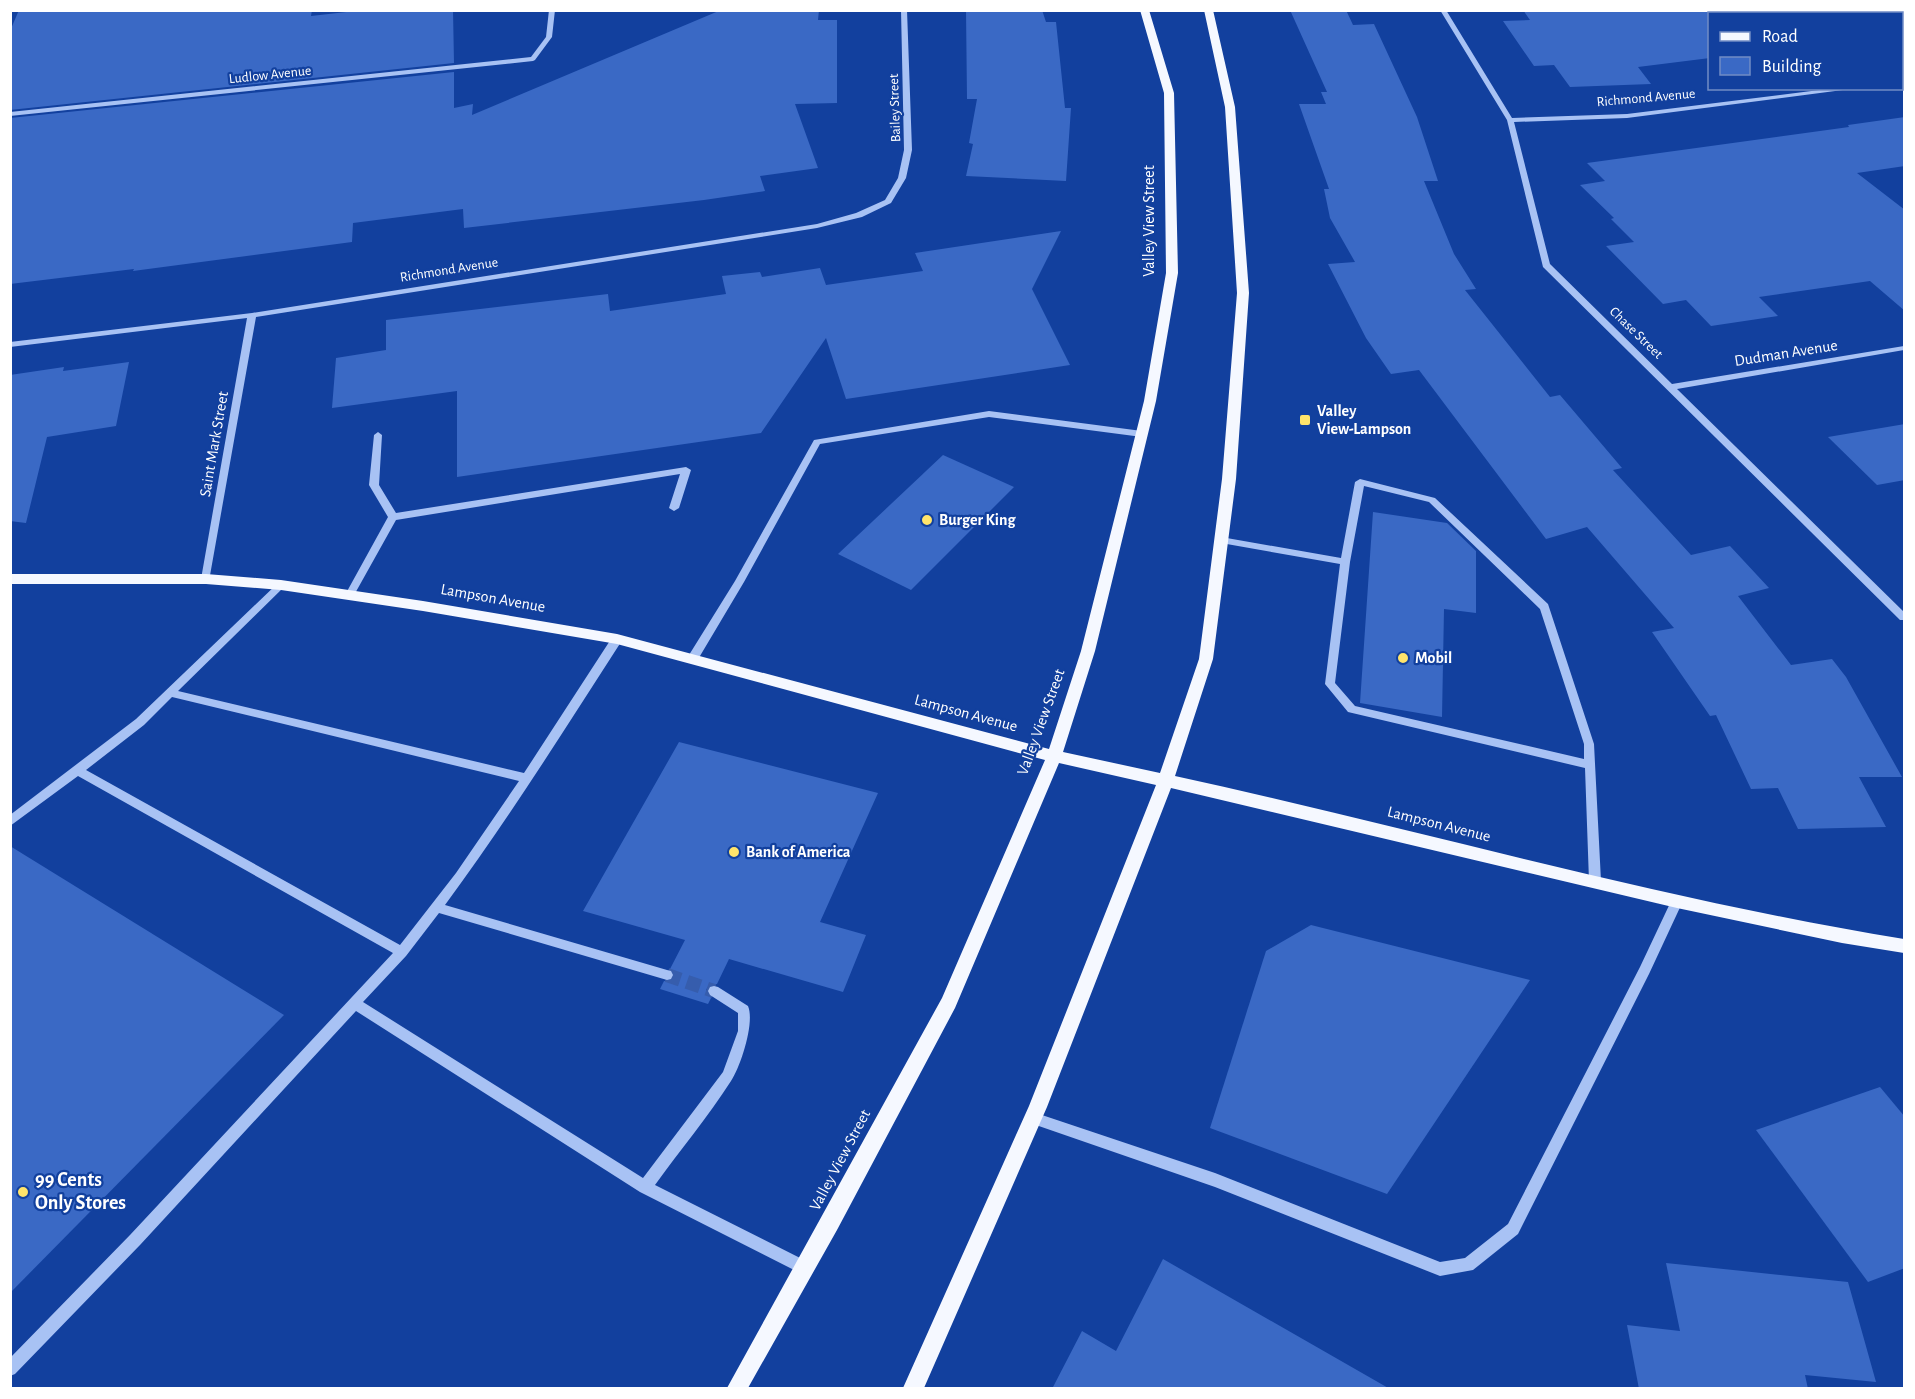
<svg xmlns="http://www.w3.org/2000/svg" width="1915" height="1399" viewBox="0 0 1915 1399" font-family="'Alegreya Sans',sans-serif">
<style>
.building{fill:#3a69c5}
.lines{fill:none;stroke-linecap:round;stroke-linejoin:round}
.minor-tunnel{stroke:#365dad;stroke-width:14;stroke-dasharray:14 7;stroke-linecap:butt}
.minor{fill:#a8c2f4;fill-rule:evenodd}
.major{fill:#f5f8ff;fill-rule:evenodd}
.poi-dot{fill:#ffe46b;stroke:#12409e;stroke-width:2}
.labels{text-anchor:middle;dominant-baseline:central;stroke-width:4.5;stroke-linejoin:round;paint-order:stroke}
.far-street-label{font-size:14px;fill:#fff;stroke:#12409e}
.street-label{font-size:16px;fill:#fff;stroke:#12409e}
.poi-label{font-size:16px;font-weight:bold;fill:#fff;stroke:#12409e;text-anchor:start}
.near-poi-label{font-size:20px;font-weight:bold;fill:#fff;stroke:#12409e;text-anchor:start}
</style>
<rect width="100%" height="100%" fill="#12409e"/>
<g class="building">
<polygon points="19,10 312,10 311,16 364,10 453,10 454,63 10,110 10,31"/>
<polygon points="721,10 819,10 818,20 837,20 837,103 795,104 818,168 760,176 765,191 704,200 464,228 463,209 353,223 352,242 133,271 134,269 10,284 10,118 454,72 454,108 473,104 472,115"/>
<polygon points="966,10 1042,10 1046,22 1056,22 1065,108 1071,108 1066,181 966,176 973,144 969,143 977,99 967,99"/>
<polygon points="1290,10 1346,10 1353,25 1374,24 1417,117 1438,181 1424,181 1454,254 1476,289 1465,290 1550,397 1560,395 1622,468 1613,470 1691,555 1730,546 1769,588 1738,596 1791,665 1832,659 1846,677 1902,777 1859,777 1886,827 1798,829 1778,788 1751,789 1716,715 1710,716 1652,632 1674,628 1587,527 1546,539 1419,370 1391,374 1366,338 1328,264 1355,262 1330,218 1324,189 1329,189 1299,104 1326,104 1321,92 1327,92"/>
<polygon points="1523,10 1710,10 1710,58 1638,67 1651,84 1570,87 1554,65 1534,66 1503,21 1530,20"/>
<polygon points="1905,117 1905,166 1857,173 1905,210 1905,311 1870,281 1759,297 1778,316 1711,326 1686,300 1663,304 1606,246 1634,242 1611,219 1614,218 1580,185 1605,181 1587,163 1849,127 1848,125"/>
<polygon points="1061,231 1032,289 1070,365 846,399 826,338 761,433 457,477 457,391 332,408 336,358 386,350 386,320 608,294 610,311 726,294 722,276 760,272 762,277 820,268 826,285 923,271 915,253"/>
<polygon points="129,362 116,426 47,437 26,523 10,521 10,375 64,367 63,371"/>
<polygon points="1905,424 1905,480 1877,485 1828,437"/>
<polygon points="943,455 1014,487 911,590 838,554"/>
<polygon points="1373,512 1447,523 1476,551 1476,613 1444,609 1442,717 1360,703"/>
<polygon points="679,742 878,793 820,922 866,935 843,992 729,959 717,984 709,985 706,990 711,998 708,1004 660,989 664,981 672,981 675,976 670,969 685,940 583,911"/>
<polygon points="10,846 284,1015 10,1293"/>
<polygon points="1311,925 1530,980 1387,1194 1210,1128 1266,951"/>
<polygon points="1880,1087 1905,1117 1905,1268 1868,1282 1756,1130"/>
<polygon points="1163,1259 1390,1389 1052,1389 1082,1331 1116,1351"/>
<polygon points="1666,1263 1848,1282 1876,1382 1805,1375 1808,1389 1639,1389 1627,1325 1680,1331"/>
</g>
<g class="lines">
<polyline class="minor-tunnel" points="667,975 714,991"/>
<g class="minor">
<polygon points="549,10 555,10 552,37 535,60 533,61 10,116 10,112 531,57 546,37"/>
<polygon points="901,10 907,10 912,150 906,178 891,203 862,217 817,228 256,317 209,581 206,582 201,579 247,318 10,347 10,342 252,313 817,224 856,213 885,200 898,178 904,150"/>
<polygon points="1440,10 1446,10 1512,118 1627,114 1835,88 1858,88 1627,118 1514,122 1550,264 1672,384 1904,346 1904,350 1677,389 1904,612 1904,620 1900,620 1543,267 1507,120"/>
<polygon points="1815,10 1822,10 1825,14 1818,14"/>
<polygon points="1902,68 1904,69 1904,75 1902,74"/>
<rect x="1902" y="81" width="2" height="4"/>
<polygon points="989,411 1142,431 1146,434 1142,437 989,417 820,444 744,582 697,661 689,661 688,658 689,655 735,581 814,440"/>
<polygon points="378,432 382,435 379,485 396,513 686,467 691,470 679,508 674,511 669,508 680,474 396,520 353,597 350,598 345,595 388,517 369,485 374,435"/>
<path d="M1360,479L1435,498L1548,604L1594,744L1601,881L1599,884L1595,886L1591,884L1589,881L1585,768L1348,712L1325,684L1340,564L1221,543L1216,540L1221,537L1341,558L1355,482ZM1364,486L1429,502L1540,609L1584,744V759L1355,706L1335,683L1350,562Z"/>
<path d="M281,582L286,585L284,587L178,691L524,773L613,636H621L622,639L621,642C564,730 508,820 445,905L667,970L671,971L673,975L671,979L667,980L439,913L406,956L363,1002L643,1178L723,1072L738,1031V1013L710,995L708,991L710,987L714,986L718,987L748,1006C755,1022 741,1066 731,1081C708,1117 680,1150 655,1185L810,1263L812,1268L810,1273L805,1275L800,1273L640,1192L356,1011L140,1245L15,1374L10,1376V1358L130,1235L393,953L78,776L10,826V815L136,719L278,583ZM172,697L519,781L456,873L400,945L86,770L144,725Z"/>
<polygon points="1677,896 1681,897 1683,901 1649,974 1518,1234 1473,1270 1440,1276 1215,1187 1033,1124 1028,1122 1026,1118 1028,1114 1033,1112 1215,1173 1440,1262 1465,1258 1508,1224 1640,967 1673,897"/>
</g>
<path class="major" d="M1140,10H1149L1174,93L1178,273L1156,401L1095,651L1063,752L1160,773L1199,659L1222,479L1237,293L1225,107L1204,10H1213L1235,107L1249,293L1236,479L1213,659L1175,776C1418,829 1658,899 1904,939V953L1842,943L1677,908L1171,788L1047,1107L924,1388H903L1029,1106L1156,785L1059,763L955,1008L837,1230L748,1388H727L942,998L1045,760L617,644L423,611L281,590L206,584H10V574H206L281,580L423,601L617,634L1049,749L1081,651L1144,401L1166,273L1164,93Z"/>
</g>
<g class="poi-dot">
<rect x="1299" y="414" width="12" height="12" rx="3"/>
<circle cx="927" cy="520" r="6"/>
<circle cx="1403" cy="658" r="6"/>
<circle cx="734" cy="852" r="6"/>
<circle cx="23" cy="1192" r="6"/>
</g>
<g class="labels">
<g class="far-street-label">
<text transform="translate(270 75) rotate(-6)">Ludlow Avenue</text>
<text transform="translate(1646 98) rotate(-5)">Richmond Avenue</text>
<text transform="translate(895 108) rotate(-92)">Bailey Street</text>
<text transform="translate(449 270) rotate(-9)">Richmond Avenue</text>
<text transform="translate(1636 333) rotate(44)">Chase Street</text>
</g>
<g class="street-label">
<text transform="translate(1149 221) rotate(-90)">Valley View Street</text>
<text transform="translate(1786 353) rotate(-9)">Dudman Avenue</text>
<text transform="translate(214 444) rotate(-80)">Saint Mark Street</text>
<text transform="translate(493 598) rotate(10)">Lampson Avenue</text>
<text transform="translate(966 713) rotate(15)">Lampson Avenue</text>
<text transform="translate(1041 722) rotate(-70)">Valley View Street</text>
<text transform="translate(1439 824) rotate(14)">Lampson Avenue</text>
<text transform="translate(840 1160) rotate(-62)">Valley View Street</text>
</g>
<g class="poi-label">
<text x="1317" y="411">Valley<tspan x="1317" dy="18">View-Lampson</tspan></text>
<text x="939" y="520">Burger King</text>
<text x="1415" y="658">Mobil</text>
<text x="746" y="852">Bank of America</text>
</g>
<g class="near-poi-label">
<text x="35" y="1180">99 Cents<tspan x="35" dy="23">Only Stores</tspan></text>
</g>
</g>
<rect width="1915" height="1399" fill="none" stroke="#ffffff" stroke-width="24"/>
<rect x="1708" y="12" width="195" height="78" fill="#12409e" stroke="#718cc5" stroke-width="1.5"/>
<rect x="1720" y="32" width="30" height="9" fill="#f5f8ff" stroke="#718cc5" stroke-width="1.5"/>
<text x="1762" y="42" font-size="18" fill="#ffffff">Road</text>
<rect x="1720" y="57" width="30" height="18" fill="#3a69c5" stroke="#718cc5" stroke-width="1.5"/>
<text x="1762" y="72" font-size="18" fill="#ffffff">Building</text>
</svg>
